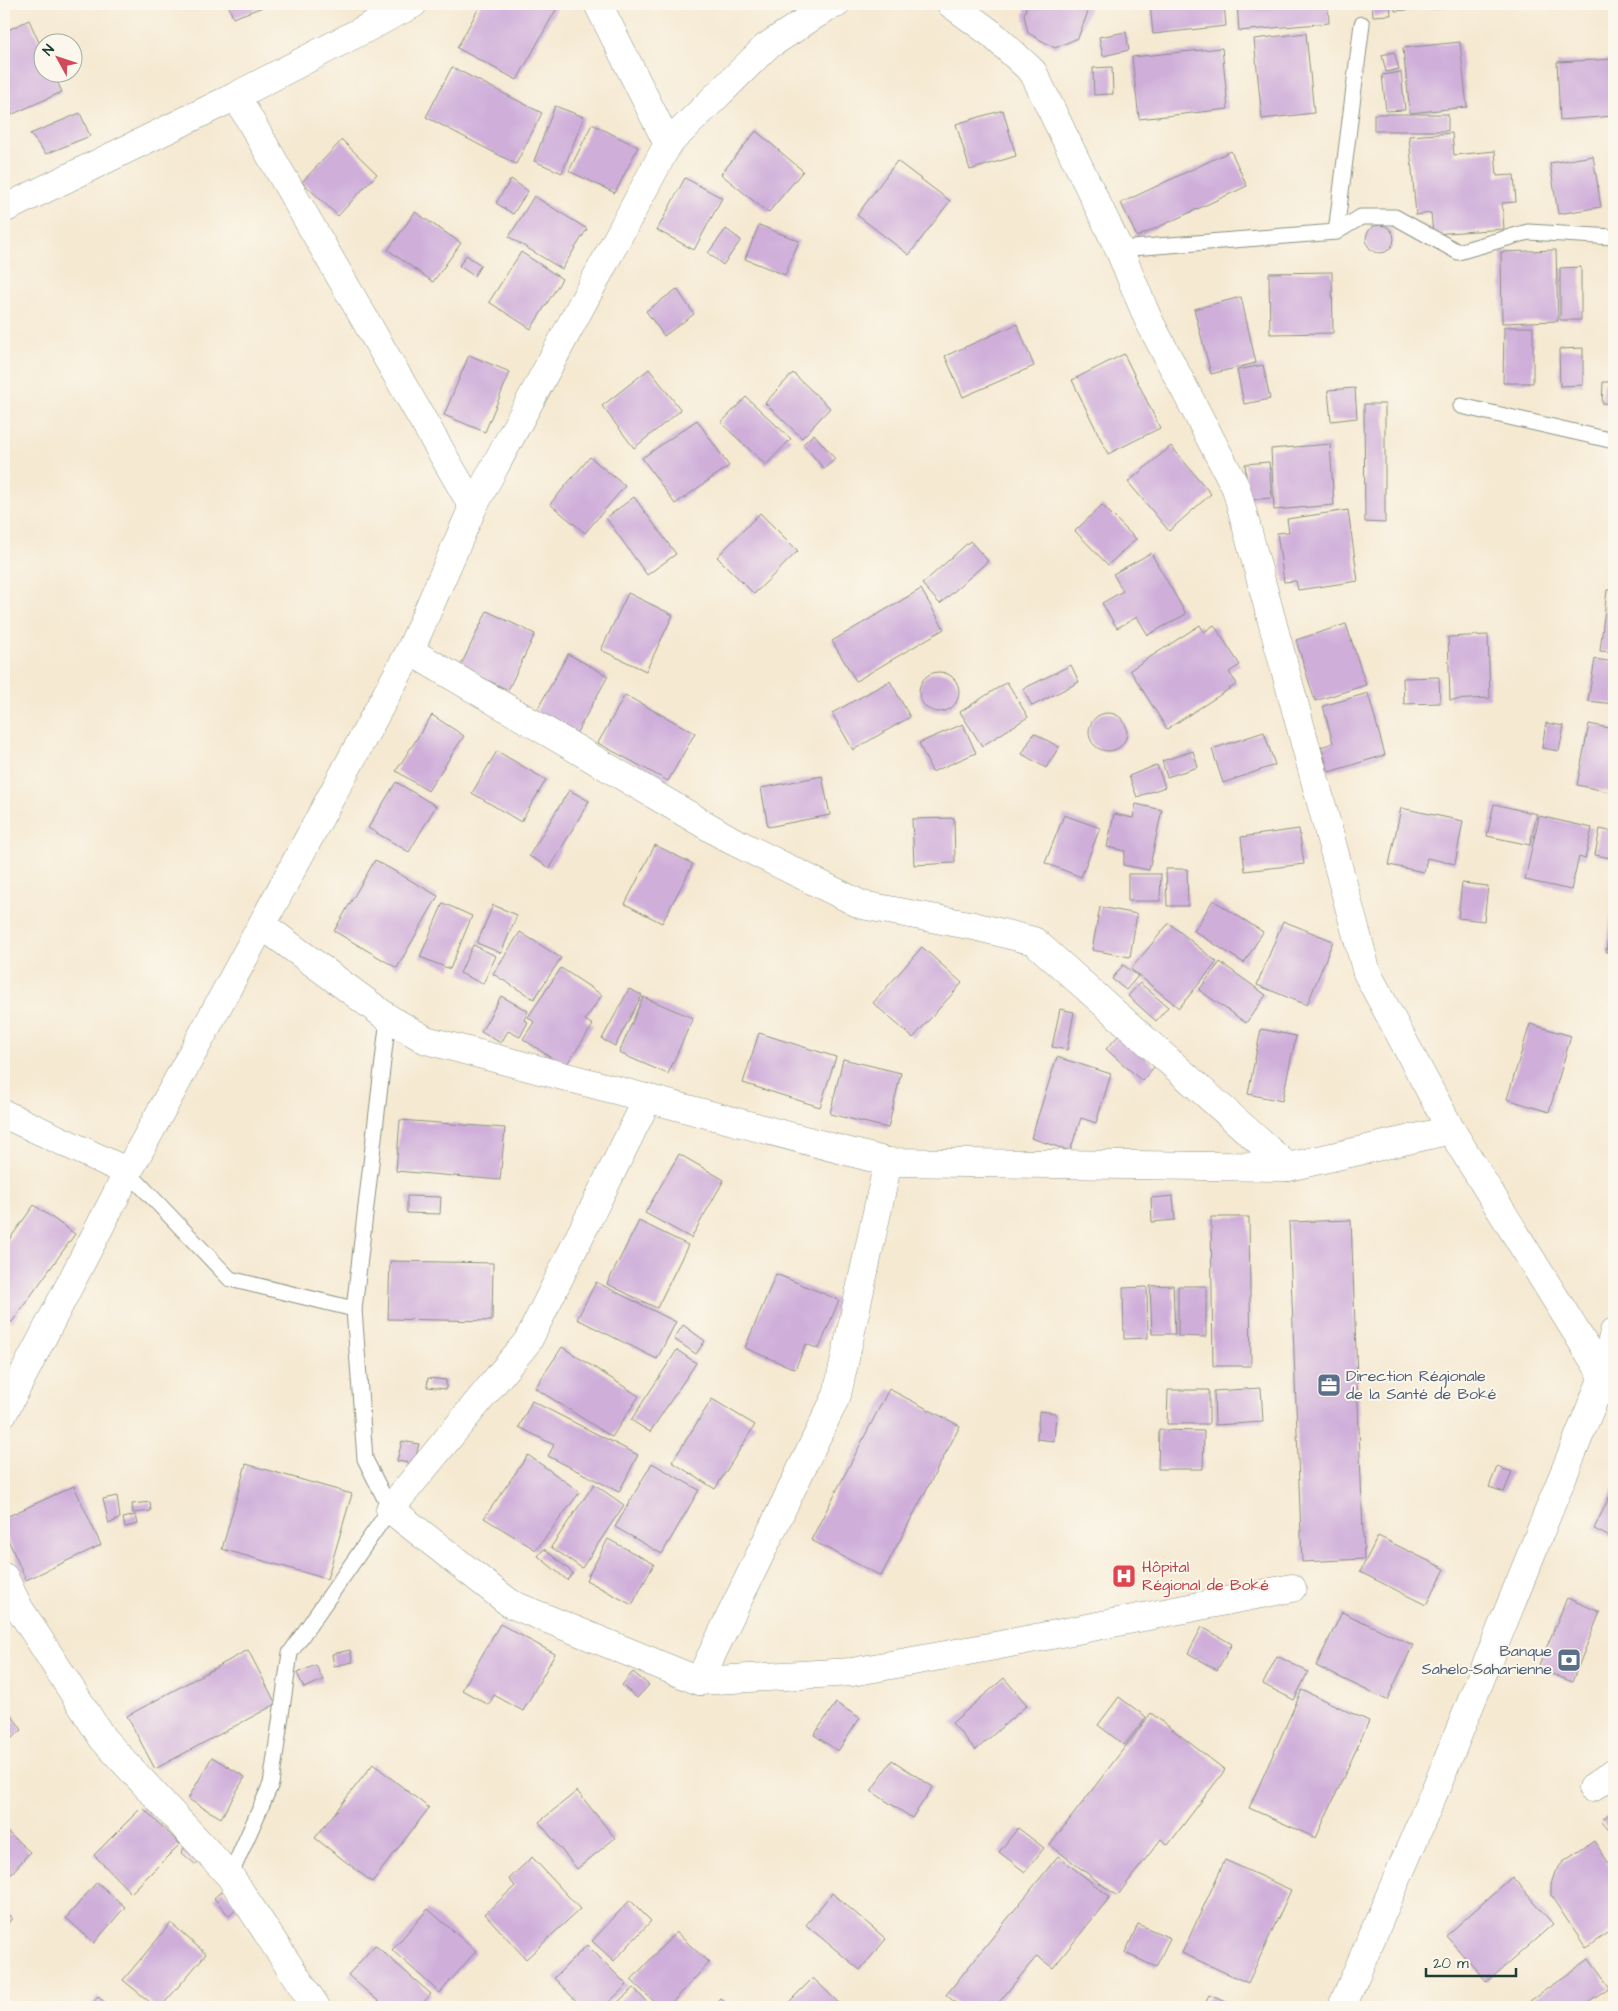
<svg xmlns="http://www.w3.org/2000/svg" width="1618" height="2011" viewBox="0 0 1618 2011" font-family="'Architects Daughter',sans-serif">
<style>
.building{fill:#cfaeda}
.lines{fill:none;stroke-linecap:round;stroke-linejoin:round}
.lane-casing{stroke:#8a9383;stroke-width:17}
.street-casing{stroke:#8a9383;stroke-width:29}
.highway-casing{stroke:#8a9383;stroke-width:29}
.lane{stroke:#fff;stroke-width:15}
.street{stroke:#fff;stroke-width:28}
.highway{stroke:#fff;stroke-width:28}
.labels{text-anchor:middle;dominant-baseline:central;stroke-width:4;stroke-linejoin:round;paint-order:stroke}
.service-label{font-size:16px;fill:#4e5e75;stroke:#fbf7ec;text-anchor:start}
.health-label{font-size:16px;fill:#be3a42;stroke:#fbf7ec;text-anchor:start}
</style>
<rect width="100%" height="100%" fill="#fbf7ec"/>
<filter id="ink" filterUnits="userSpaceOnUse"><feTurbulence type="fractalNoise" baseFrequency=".02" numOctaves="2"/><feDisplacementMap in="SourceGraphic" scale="10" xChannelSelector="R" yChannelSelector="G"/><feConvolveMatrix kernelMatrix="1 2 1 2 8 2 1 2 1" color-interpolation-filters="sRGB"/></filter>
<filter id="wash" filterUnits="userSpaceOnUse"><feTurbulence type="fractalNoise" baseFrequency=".0096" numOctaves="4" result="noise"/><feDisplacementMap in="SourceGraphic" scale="20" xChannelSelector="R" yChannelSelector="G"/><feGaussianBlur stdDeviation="1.12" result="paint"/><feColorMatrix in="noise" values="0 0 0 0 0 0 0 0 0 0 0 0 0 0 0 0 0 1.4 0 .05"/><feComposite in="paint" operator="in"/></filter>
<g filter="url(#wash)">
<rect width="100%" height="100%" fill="#f5e9d2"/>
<g id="blocks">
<g class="building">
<polygon points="228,4 271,4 233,18"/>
<polygon points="481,4 554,4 558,6 517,80 457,48"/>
<polygon points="1027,4 1088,4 1089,9 1078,38 1055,48 1028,33 1024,15"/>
<polygon points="1150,4 1224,4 1226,26 1153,34"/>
<polygon points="1237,4 1328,4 1329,23 1239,31"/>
<polygon points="1372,4 1390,4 1391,15 1373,16"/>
<polygon points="1395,4 1457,4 1457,6 1395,11"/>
<polygon points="29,20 42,49 42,72 53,72 62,92 4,118 4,32"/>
<polygon points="1126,32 1129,50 1103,56 1099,37"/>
<polygon points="1306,33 1314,113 1262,119 1254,39"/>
<polygon points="1460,42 1467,107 1410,113 1403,48"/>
<polygon points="1222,48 1228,109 1139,119 1132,57"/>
<polygon points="1394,52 1399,69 1386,72 1382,55"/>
<polygon points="1614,59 1614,116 1560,120 1557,62"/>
<polygon points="452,67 542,113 516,164 426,117"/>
<polygon points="1112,67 1113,94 1094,95 1093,68"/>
<polygon points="1401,72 1405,110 1386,111 1382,75"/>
<polygon points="555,106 584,117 562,173 534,161"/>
<polygon points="1003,110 1016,156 970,170 956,124"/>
<polygon points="80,113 90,136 46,154 30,134"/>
<rect x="1374" y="114" width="74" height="17"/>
<polygon points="592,124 638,147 615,193 569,171"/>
<polygon points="756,131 803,171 768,213 721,174"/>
<polygon points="1452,133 1454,155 1495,151 1497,176 1514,175 1516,202 1502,203 1504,229 1433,234 1431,213 1416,215 1409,136"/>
<polygon points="342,140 377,174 338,216 302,182"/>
<polygon points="1231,151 1247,186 1137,237 1121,203"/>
<polygon points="1593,156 1601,207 1558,214 1550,163"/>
<polygon points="897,161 950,201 909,255 857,215"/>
<polygon points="685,178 722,198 694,250 657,230"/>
<polygon points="511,179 528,191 513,214 496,203"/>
<polygon points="534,196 587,229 562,269 509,237"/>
<polygon points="415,212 461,243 433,282 388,250"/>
<circle cx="1380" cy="239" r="14"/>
<polygon points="759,225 799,241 785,275 745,259"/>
<polygon points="726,229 741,240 723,265 708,253"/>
<polygon points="1556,250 1558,321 1502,323 1501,252"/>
<polygon points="521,252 562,279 531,329 489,302"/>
<polygon points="466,255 481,265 474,276 459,266"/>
<polygon points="1581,267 1581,320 1560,320 1560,268"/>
<polygon points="1332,272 1333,333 1270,334 1269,273"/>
<polygon points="677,289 694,314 664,336 646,311"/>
<polygon points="1241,297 1256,363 1211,374 1194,309"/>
<polygon points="1017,324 1034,366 963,397 945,356"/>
<polygon points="1504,327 1533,327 1533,383 1503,383"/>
<polygon points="1583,348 1583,385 1560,386 1559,349"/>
<polygon points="1124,354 1160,428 1108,454 1072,380"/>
<polygon points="469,355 510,372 485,432 444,415"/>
<polygon points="1263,365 1270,399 1244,404 1237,370"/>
<polygon points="649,369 681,410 634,448 602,406"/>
<polygon points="793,373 830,408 802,438 765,403"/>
<polygon points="1603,382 1614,382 1614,404 1602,403"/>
<polygon points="1355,388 1357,418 1331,421 1328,390"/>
<polygon points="746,397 791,439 766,465 721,423"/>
<polygon points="1364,404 1385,404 1385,523 1365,522"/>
<polygon points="697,420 729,466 675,504 642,458"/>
<polygon points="814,434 835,459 824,469 803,444"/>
<polygon points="1330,444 1334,505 1274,510 1271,449"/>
<polygon points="1171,446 1211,494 1169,531 1128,482"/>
<polygon points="590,457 625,486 585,533 550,504"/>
<polygon points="1269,462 1272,498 1248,500 1245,464"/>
<polygon points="634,497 676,554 647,575 606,518"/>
<polygon points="1102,505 1136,539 1108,565 1075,531"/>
<polygon points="1348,510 1358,581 1298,590 1296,581 1284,582 1277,533 1289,532 1287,519"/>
<polygon points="760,513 798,551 754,594 717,557"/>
<polygon points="970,541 988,561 940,604 922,584"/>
<polygon points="1151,553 1186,614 1148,635 1137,617 1117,628 1102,603 1123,591 1113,574"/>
<polygon points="921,589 944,629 856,681 832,641"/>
<polygon points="1607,590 1614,590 1614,652 1600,651"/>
<polygon points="628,593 673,615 646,671 601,650"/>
<polygon points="487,611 535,634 508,690 460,667"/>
<polygon points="1346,624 1366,685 1315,701 1296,640"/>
<polygon points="1200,625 1204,632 1214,625 1240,665 1229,672 1237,684 1167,729 1130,670"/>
<polygon points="1488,635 1490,698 1450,700 1448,637"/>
<polygon points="568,654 608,676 576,734 536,712"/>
<polygon points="1595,659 1614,662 1614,704 1588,701"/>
<polygon points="1071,665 1079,682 1032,706 1023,689"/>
<circle cx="939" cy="692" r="20"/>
<polygon points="1439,677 1440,703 1404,704 1403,678"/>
<polygon points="890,681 910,717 853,750 832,713"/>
<polygon points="1007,682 1028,717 982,746 960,712"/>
<polygon points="1368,693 1385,755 1329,772 1321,747 1333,743 1323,706"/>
<polygon points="625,695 695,733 668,781 598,743"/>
<circle cx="1108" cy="732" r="19"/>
<polygon points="432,715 464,736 428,791 396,771"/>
<polygon points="1546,723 1564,726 1559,751 1542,748"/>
<polygon points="963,724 976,753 932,772 919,743"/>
<polygon points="1589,724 1614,729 1614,793 1577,785"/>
<polygon points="1264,732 1275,765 1223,783 1212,749"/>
<polygon points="1034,733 1059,747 1046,768 1022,754"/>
<polygon points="497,751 546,780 521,822 472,793"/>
<polygon points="1193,751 1198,767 1167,777 1162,761"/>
<polygon points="1157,765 1165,787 1137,797 1129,776"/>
<polygon points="822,776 830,815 768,827 761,788"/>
<polygon points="396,782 436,806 409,852 368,828"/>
<polygon points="569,790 589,801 550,868 529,856"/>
<polygon points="1136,804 1162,810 1149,870 1123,865 1125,851 1107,847 1114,814 1133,818"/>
<polygon points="1494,804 1537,814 1530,845 1487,836"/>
<polygon points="1401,808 1463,821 1455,864 1427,858 1424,872 1389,865"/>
<polygon points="1064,815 1100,828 1081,877 1045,863"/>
<polygon points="1539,816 1592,828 1585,859 1579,857 1571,890 1525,880"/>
<polygon points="954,818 955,863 914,865 912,819"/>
<polygon points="1299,829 1304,864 1245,871 1241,837"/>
<polygon points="1600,829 1614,832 1611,858 1595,855"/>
<polygon points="655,845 693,864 662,923 625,904"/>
<polygon points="375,860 438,896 397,968 334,931"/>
<polygon points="1166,869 1187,869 1188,906 1167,906"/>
<polygon points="1128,874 1161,874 1160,901 1128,901"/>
<polygon points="1462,883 1488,886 1484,921 1458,918"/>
<polygon points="1213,900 1263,932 1244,963 1194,931"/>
<polygon points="443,903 472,916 450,969 420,957"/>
<polygon points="493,905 517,915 501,953 477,943"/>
<polygon points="1100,907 1137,914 1130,957 1092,950"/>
<polygon points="1611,915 1614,915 1614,952 1606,952"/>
<polygon points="1283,921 1333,941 1307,1005 1257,985"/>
<polygon points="1169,923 1217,962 1179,1008 1131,969"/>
<polygon points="520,932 561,958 534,999 493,974"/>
<polygon points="473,945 496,956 483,984 460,973"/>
<polygon points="922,947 962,983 913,1038 873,1003"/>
<polygon points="1220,962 1266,995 1246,1023 1199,990"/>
<polygon points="1123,965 1138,976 1126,990 1112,979"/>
<polygon points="561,968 602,995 585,1020 593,1025 565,1067 523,1039 534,1022 528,1017"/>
<polygon points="1140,983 1168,1007 1156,1021 1128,996"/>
<polygon points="629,989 642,995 615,1046 602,1039"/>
<polygon points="501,996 528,1011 524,1020 528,1022 520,1037 508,1031 501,1043 481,1032"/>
<polygon points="643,997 693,1018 668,1074 619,1053"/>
<polygon points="1060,1009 1074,1012 1067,1050 1052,1047"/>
<polygon points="1530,1024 1571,1036 1549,1112 1507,1099"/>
<polygon points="1261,1029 1296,1036 1282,1101 1248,1094"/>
<polygon points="759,1033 836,1057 820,1107 743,1083"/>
<polygon points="1120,1034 1155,1066 1142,1081 1106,1049"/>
<polygon points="1057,1057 1111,1074 1096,1123 1081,1118 1070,1151 1031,1138"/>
<polygon points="843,1059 901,1073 888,1128 830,1114"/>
<polygon points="400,1120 505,1128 500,1180 396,1171"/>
<polygon points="679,1154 724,1180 691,1238 645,1213"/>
<polygon points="407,1196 441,1197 440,1214 407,1213"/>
<polygon points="1173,1196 1175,1220 1152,1222 1151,1198"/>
<polygon points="34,1205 75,1234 12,1322 4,1316 4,1247"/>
<polygon points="1211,1217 1249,1217 1251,1366 1213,1366"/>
<polygon points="1351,1220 1364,1559 1302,1562 1289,1222"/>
<polygon points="639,1221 688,1245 657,1308 607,1284"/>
<polygon points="390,1261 493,1263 492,1321 388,1319"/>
<polygon points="776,1274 839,1300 819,1349 806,1344 795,1369 745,1348"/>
<polygon points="596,1282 676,1322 657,1359 577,1319"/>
<polygon points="1173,1285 1175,1334 1152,1334 1150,1286"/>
<polygon points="1178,1286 1206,1286 1206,1337 1178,1336"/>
<polygon points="1147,1287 1148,1338 1124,1339 1123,1288"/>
<polygon points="683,1325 705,1341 696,1354 674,1339"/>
<polygon points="562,1347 639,1396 612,1437 535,1388"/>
<polygon points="677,1350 696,1363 650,1432 631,1420"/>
<polygon points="428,1378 446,1380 446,1389 427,1387"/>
<polygon points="1261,1388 1263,1422 1215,1425 1214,1391"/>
<polygon points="889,1389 960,1426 881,1576 811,1540"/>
<polygon points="1168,1390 1209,1390 1209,1424 1167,1424"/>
<polygon points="712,1399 755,1425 715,1489 672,1462"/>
<polygon points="532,1401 638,1455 619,1492 548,1456 554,1445 519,1427"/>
<polygon points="1039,1411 1056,1413 1054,1441 1037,1439"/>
<polygon points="1159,1430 1204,1431 1203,1469 1158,1469"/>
<polygon points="402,1441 419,1444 414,1464 397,1461"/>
<polygon points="528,1455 580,1492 536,1550 484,1518"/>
<polygon points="652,1463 699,1490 662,1554 615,1527"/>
<polygon points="246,1464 352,1494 327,1579 222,1549"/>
<polygon points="1497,1467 1512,1472 1504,1492 1489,1487"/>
<polygon points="594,1484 624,1505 582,1568 551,1547"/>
<polygon points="74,1486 101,1545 26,1580 4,1531 4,1518"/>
<polygon points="1614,1487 1614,1539 1594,1529"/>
<polygon points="117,1496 120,1518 109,1524 103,1499"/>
<polygon points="150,1502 151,1511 133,1513 132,1504"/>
<polygon points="136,1515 138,1524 125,1527 123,1518"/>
<polygon points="1378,1536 1445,1569 1426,1605 1360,1572"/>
<polygon points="608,1539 654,1564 632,1605 586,1580"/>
<polygon points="544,1549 573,1573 567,1580 538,1556"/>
<polygon points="1567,1598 1600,1612 1572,1682 1538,1668"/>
<polygon points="1342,1612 1413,1645 1387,1700 1316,1666"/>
<polygon points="500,1624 555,1654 523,1711 494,1695 489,1705 462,1690"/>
<polygon points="1202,1627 1232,1644 1217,1670 1188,1653"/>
<polygon points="248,1650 276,1704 155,1769 127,1716"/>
<polygon points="350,1650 353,1662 334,1666 332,1654"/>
<polygon points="1277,1656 1308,1672 1294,1700 1263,1684"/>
<polygon points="316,1665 323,1680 304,1688 297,1673"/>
<polygon points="633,1672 649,1685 637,1698 622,1685"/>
<polygon points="1004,1678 1027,1705 976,1750 952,1723"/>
<polygon points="1302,1690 1369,1721 1316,1838 1249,1808"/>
<polygon points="1119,1697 1146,1717 1124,1745 1098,1725"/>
<polygon points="836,1703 860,1718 838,1751 814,1735"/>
<polygon points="4,1704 22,1730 4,1744"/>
<polygon points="1151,1713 1225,1770 1168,1845 1161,1839 1117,1896 1050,1845"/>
<polygon points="212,1757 245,1777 221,1818 188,1799"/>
<polygon points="892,1760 933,1787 912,1818 871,1791"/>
<polygon points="373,1764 429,1808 372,1882 315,1838"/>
<polygon points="577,1791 615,1838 577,1869 539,1822"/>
<polygon points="142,1807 180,1844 131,1893 94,1855"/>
<polygon points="1614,1809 1614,1836 1601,1821"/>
<polygon points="1018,1828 1044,1848 1025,1872 999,1852"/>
<polygon points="4,1829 30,1852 4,1882"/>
<polygon points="1594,1841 1614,1871 1614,1928 1586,1948 1551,1896 1551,1884 1555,1872 1563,1862"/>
<polygon points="186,1846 201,1859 196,1865 181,1852"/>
<polygon points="1058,1856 1110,1897 1053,1968 1037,1956 995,2007 961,2007 946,1995"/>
<polygon points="532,1857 580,1909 526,1959 485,1914 515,1886 509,1879"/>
<polygon points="1225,1860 1291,1890 1248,1983 1182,1953"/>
<polygon points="1512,1877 1553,1924 1487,1982 1446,1936"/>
<polygon points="97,1882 125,1907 94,1943 66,1918"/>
<polygon points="223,1890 238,1908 229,1916 214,1898"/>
<polygon points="832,1893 886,1939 860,1970 806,1925"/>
<polygon points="630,1900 651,1921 614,1961 592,1941"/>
<polygon points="428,1909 476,1951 440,1993 392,1950"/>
<polygon points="4,1911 12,1918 4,1929"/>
<polygon points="171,1923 206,1954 161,2007 156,2007 123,1980"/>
<polygon points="1138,1924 1170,1938 1156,1967 1125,1953"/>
<polygon points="676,1932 709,1963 668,2007 660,2007 631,1980"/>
<polygon points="375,1945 431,1994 419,2007 385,2007 348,1975"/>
<polygon points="587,1945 627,1985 604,2007 582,2007 554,1978"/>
<polygon points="1589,1959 1610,1988 1582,2007 1534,2007 1530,2001"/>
<polygon points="813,1978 842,2006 841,2007 784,2007"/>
<polygon points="634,1988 651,2007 612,2007"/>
<polygon points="1209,1995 1238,2007 1204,2007"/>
<polygon points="98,1997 111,2007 89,2007"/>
<polygon points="721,1999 730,2007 713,2007"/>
</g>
</g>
</g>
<g filter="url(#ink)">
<use href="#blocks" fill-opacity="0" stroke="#8a9383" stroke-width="1"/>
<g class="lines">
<g class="lane-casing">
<g id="lane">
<polyline points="1336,232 1361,217 1395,217 1458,252 1528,232 1614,237"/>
<polyline points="1119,249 1336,232 1362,24"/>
<polyline points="1461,406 1614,441"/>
<polyline points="128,1172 230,1279 354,1309"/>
<polyline points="230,1876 271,1784 290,1653 390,1509 365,1459 354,1309 388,1018"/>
</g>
</g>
<g class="street-casing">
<g id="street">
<polyline points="598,4 668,144"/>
<polyline points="951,4 992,34 1033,72 1119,249 1148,319 1236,488 1367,973 1451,1130 1614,1393"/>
<polyline points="236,96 413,4"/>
<polyline points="4,209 236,96 473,507"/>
<polyline points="410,651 731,840 862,905 974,926 1034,941 1288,1167"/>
<polyline points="262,925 388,1018 426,1040 888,1162 1288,1167 1451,1130"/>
<polyline points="648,1098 528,1341 390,1509 511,1604 699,1681 852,1672 995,1646 1292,1588"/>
<polyline points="4,1114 128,1172"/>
<polyline points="4,1412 128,1172 410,651 473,507 668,144 766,47 827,7 836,4"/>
<polyline points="4,1577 19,1608 103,1739 230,1876 316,2007"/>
<polyline points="699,1681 837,1395 888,1162"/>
<polyline points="1592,1788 1614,1772"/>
</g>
</g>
<g class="highway-casing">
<polyline id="highway" points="1342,2007 1444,1769 1603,1377 1614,1332"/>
</g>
<use href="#lane" class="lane"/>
<use href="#street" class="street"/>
<use href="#highway" class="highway"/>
</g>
</g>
<defs>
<g id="office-square" transform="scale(1.25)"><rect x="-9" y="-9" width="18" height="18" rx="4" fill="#5c6f8a" stroke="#fbf7ec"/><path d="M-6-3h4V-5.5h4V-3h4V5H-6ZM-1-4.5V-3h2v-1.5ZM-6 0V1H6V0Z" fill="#fff"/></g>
<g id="hospital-square" transform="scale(1.25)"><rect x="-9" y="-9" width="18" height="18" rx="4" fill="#e0444e" stroke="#fbf7ec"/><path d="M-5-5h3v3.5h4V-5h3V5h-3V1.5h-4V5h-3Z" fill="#fff"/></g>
<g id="bank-square" transform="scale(1.25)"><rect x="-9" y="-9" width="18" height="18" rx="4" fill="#5c6f8a" stroke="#fbf7ec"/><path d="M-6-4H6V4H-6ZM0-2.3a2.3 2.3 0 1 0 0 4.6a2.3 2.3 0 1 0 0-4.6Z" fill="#fff"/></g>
</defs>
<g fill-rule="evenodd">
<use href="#office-square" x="1329" y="1385"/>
<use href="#hospital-square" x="1124" y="1576"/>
<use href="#bank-square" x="1569" y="1660"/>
</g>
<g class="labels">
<g class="service-label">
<text x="1346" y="1376">Direction Régionale<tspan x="1346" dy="18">de la Santé de Boké</tspan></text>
<text x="1552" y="1651" text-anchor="end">Banque<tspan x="1552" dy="18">Sahelo-Saharienne</tspan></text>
</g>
<g class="health-label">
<text x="1142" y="1567">Hôpital<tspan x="1142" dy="18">Régional de Boké</tspan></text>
</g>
</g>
<rect width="1618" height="2011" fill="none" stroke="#fbf7ec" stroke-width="20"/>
<g transform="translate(58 58) rotate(310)"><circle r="24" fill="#fbf7ec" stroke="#a3ada2"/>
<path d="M0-4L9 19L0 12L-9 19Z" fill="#d1495b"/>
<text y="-8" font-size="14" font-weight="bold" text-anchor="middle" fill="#1f3d34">N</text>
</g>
<path d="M1426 1968v8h90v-8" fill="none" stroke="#1f3d34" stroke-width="2.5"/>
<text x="1433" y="1968" font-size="15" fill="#1f3d34" stroke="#fbf7ec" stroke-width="4" paint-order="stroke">20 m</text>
</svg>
